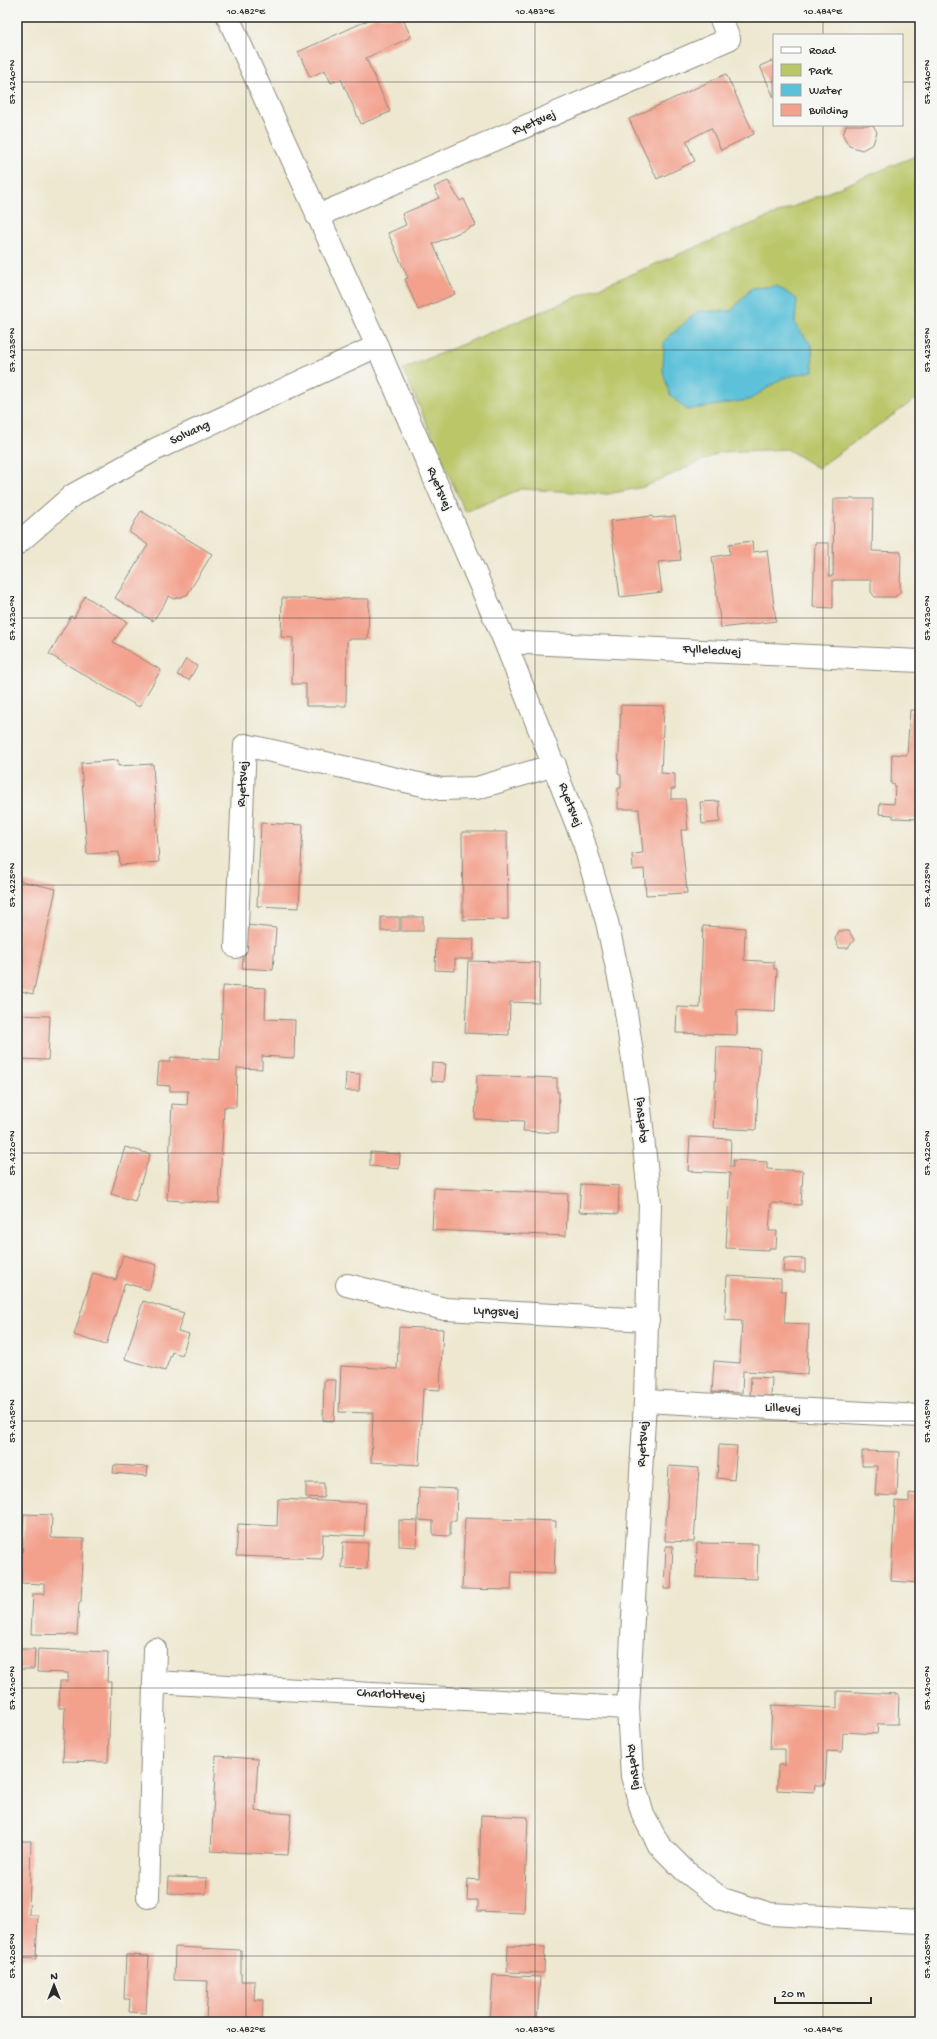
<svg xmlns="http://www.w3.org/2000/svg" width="937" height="2039" viewBox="0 0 937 2039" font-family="'Gochi Hand',sans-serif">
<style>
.green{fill:#bac667;stroke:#727849}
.water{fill:#5bc1d9;stroke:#437682}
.building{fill:#f3a18d}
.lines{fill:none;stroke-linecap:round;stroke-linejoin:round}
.street-casing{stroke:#8c8a7e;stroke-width:24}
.street{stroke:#fff;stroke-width:22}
.ticks{fill:none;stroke:#2b2b2b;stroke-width:1;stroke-opacity:0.45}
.labels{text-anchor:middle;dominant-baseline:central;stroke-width:3;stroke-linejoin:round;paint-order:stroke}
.street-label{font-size:13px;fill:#2b2b2b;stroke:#f6f6f2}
.neatline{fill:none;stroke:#2b2b2b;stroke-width:1.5}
.ticks-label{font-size:10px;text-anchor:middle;fill:#2b2b2b}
</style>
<rect width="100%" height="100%" fill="#f6f6f2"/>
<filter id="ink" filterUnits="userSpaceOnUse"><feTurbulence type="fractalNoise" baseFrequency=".025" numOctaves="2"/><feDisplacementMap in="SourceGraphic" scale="8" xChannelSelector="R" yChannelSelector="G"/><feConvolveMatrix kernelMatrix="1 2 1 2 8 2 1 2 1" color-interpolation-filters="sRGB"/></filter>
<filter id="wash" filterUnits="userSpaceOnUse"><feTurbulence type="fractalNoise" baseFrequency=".012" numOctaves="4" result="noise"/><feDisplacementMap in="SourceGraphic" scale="16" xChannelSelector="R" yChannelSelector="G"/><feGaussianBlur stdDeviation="0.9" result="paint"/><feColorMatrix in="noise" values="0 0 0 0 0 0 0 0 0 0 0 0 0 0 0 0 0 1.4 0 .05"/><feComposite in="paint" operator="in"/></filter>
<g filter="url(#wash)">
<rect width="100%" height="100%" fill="#eee8d0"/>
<polygon class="green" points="920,154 920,396 818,468 787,449 721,452 644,487 608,494 521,489 465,512 403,369"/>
<polygon class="water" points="777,286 797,299 795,324 812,346 813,371 783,378 749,400 687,410 670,395 663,372 664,341 698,311 731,311 752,288"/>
<g id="blocks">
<g class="building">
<polygon points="375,17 402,17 411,37 366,58 390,112 361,124 341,79 331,83 325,70 310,77 298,52"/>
<polygon points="774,60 774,98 760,66"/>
<polygon points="726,74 754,134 721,150 711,128 686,141 695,161 657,179 629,119"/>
<polygon points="846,125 873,125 877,132 873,144 862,150 849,146 843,135"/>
<polygon points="448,181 460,201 464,199 476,225 433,244 455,294 418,310 405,279 408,278 388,233 406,225 402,214 439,198 434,187"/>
<polygon points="834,499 873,499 872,551 901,552 900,592 895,597 875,597 871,592 871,580 833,580 833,608 813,607 815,543 829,543 829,576 833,576"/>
<polygon points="141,511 212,554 187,595 174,599 169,596 153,621 115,598 148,545 129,532"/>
<polygon points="652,516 653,518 675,516 681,560 658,562 662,592 620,597 610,521"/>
<polygon points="752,541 753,552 767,550 776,621 721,628 712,557 730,554 729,544"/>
<polygon points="85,596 127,622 113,642 161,670 139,707 49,654 71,616 74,618"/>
<polygon points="282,598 369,599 368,639 347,639 346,706 306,706 306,684 292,684 293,638 281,637"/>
<polygon points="186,659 197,666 189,680 177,675"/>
<polygon points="621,705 664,706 661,773 675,774 675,789 671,789 671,799 685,799 688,830 681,830 687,893 646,895 644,869 633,870 632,854 643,853 639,809 618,809 618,788 621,788 621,775 618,774"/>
<polygon points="910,710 920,710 919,819 893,818 893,815 879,814 880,803 894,804 895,785 891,784 892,754 907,755"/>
<polygon points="118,760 118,766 153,764 159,862 120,865 119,852 87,854 81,763"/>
<polygon points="719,801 720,822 702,824 700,802"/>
<polygon points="261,823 303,825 299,908 257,906"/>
<polygon points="462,832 507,832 508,919 463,920"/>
<polygon points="17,880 56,889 33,994 17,990"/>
<rect x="381" y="917" width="18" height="14"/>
<rect x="401" y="917" width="22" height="14"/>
<polygon points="246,925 276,928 273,970 242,968"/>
<polygon points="703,926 745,928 744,960 774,962 774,969 777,969 775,1012 737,1010 737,1035 676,1033 677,1007 700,1008"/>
<polygon points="839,931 849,931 854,940 848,948 839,948 835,939"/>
<polygon points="436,938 474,939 473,959 455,959 455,971 435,970"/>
<polygon points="468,961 540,963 539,1003 510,1002 509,1035 465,1033"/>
<polygon points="223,986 266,988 265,1019 295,1020 294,1058 262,1056 262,1069 237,1068 236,1107 224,1107 219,1203 167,1200 172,1104 187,1105 188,1091 170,1091 170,1086 157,1085 159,1062 170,1062 171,1057 220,1060"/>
<polygon points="17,1015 50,1016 48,1060 17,1059"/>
<polygon points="717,1047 760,1049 756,1130 713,1128"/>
<polygon points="432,1063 446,1064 444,1082 431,1081"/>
<polygon points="346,1073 360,1074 359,1091 345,1091"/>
<polygon points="477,1075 557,1078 557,1092 559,1092 558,1133 523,1131 524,1121 475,1119"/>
<polygon points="690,1137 731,1139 730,1167 733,1167 733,1160 767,1162 767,1169 803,1171 801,1205 771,1203 769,1231 777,1231 776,1248 769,1248 769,1250 726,1248 730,1173 688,1171"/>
<polygon points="125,1147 150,1154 135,1201 111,1194"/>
<polygon points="370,1152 400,1154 399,1169 370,1166"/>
<polygon points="581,1184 619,1186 618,1214 579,1212"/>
<polygon points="434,1188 568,1194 566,1236 432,1230"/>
<polygon points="123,1255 157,1265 149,1290 125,1283 106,1345 74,1335 93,1273 116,1280"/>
<polygon points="784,1258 805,1259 805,1272 783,1272"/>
<polygon points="727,1276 781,1279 781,1291 786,1291 784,1323 809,1324 807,1374 743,1371 742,1393 712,1392 714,1361 740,1363 742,1321 725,1320"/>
<polygon points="143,1301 184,1313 178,1331 189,1334 182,1355 172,1352 165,1371 125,1359"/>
<polygon points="399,1327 443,1329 440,1390 423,1389 419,1465 371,1462 373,1413 339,1412 341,1366 397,1369"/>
<polygon points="751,1377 772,1378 771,1396 750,1395"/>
<polygon points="324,1380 336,1380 334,1421 323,1420"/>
<polygon points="719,1445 737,1446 734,1480 717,1478"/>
<polygon points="862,1451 899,1452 897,1496 875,1495 877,1466 862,1466"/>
<polygon points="114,1465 148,1467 147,1476 113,1473"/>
<polygon points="669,1466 699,1468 694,1542 665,1541"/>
<polygon points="306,1483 324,1483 324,1498 306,1497"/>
<polygon points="419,1487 457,1489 456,1521 450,1521 450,1536 433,1535 433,1521 418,1520"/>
<polygon points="909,1493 920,1494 920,1583 891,1581 895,1501 909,1502"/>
<polygon points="278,1499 366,1503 364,1536 323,1534 322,1559 236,1556 238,1524 277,1526"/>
<polygon points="24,1514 52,1515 51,1538 84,1539 81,1602 79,1602 77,1635 31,1634 33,1594 44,1594 44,1584 21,1583"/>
<polygon points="465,1518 556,1521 554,1574 512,1572 511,1590 462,1589"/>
<polygon points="399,1520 418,1521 417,1547 399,1546"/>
<polygon points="343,1542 368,1543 367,1569 342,1568"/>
<polygon points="697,1543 758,1544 757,1579 696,1577"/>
<polygon points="666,1546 673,1546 671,1589 664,1589"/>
<polygon points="20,1649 35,1649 34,1669 19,1669"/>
<polygon points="38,1649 108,1652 107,1682 111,1682 108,1762 63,1761 65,1708 59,1708 60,1681 68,1681 68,1673 37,1672"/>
<polygon points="919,1682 920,1682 920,1721 917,1720"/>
<polygon points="837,1691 899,1694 898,1724 878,1724 877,1734 843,1732 842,1752 827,1751 825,1785 815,1785 814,1792 777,1790 778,1765 785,1765 785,1749 770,1749 772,1705 837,1708"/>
<polygon points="216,1756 258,1759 255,1811 291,1814 288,1855 211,1851"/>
<polygon points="481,1815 528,1817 524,1913 478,1911 478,1900 467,1900 468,1879 479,1880"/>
<polygon points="17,1841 31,1841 29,1915 38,1915 36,1959 17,1958"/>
<polygon points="169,1877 207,1878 206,1894 168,1893"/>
<polygon points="508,1946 545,1947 544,1973 507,1972"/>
<polygon points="175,1947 241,1950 241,1981 255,1981 254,2000 263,2000 262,2022 206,2022 208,1981 174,1980"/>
<polygon points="126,1955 149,1956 146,2013 129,2012 130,1999 124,1999"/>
<polygon points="493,1975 540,1977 537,2022 490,2022"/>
</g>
</g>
</g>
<g filter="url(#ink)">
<use href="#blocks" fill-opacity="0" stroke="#8c8a7e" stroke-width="1"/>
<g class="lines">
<g class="street-casing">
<g id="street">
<polyline points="228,17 377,346 505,642 584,843 607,922 625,1006 639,1099 650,1204 645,1401 628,1708 632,1776 643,1815 659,1845 685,1871 722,1899 770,1914 920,1922"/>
<polyline points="317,216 729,39 720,17"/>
<polyline points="17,544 73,495 156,449 377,346"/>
<polyline points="505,642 920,661"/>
<polyline points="236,947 245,745 441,789 477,788 555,765"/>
<polyline points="347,1285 445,1309 648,1320"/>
<polyline points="645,1401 920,1416"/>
<polyline points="154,1682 628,1708"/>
<polyline points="148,1897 155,1649"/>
</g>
</g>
<use href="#street" class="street"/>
</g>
</g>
<path class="ticks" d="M246,17V2022M535,17V2022M823,17V35M17,82H774M902,82H920M823,125V2022M17,350H920M17,618H920M17,885H920M17,1153H920M17,1421H920M17,1688H920M17,1956H920"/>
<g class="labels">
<g class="street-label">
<text transform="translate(534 123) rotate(-23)">Ryetsvej</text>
<text transform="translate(190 433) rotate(-25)">Solvang</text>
<text transform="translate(439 489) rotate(67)">Ryetsvej</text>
<text transform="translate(712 651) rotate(3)">Fylleledvej</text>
<text transform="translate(243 784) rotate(-87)">Ryetsvej</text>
<text transform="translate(570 805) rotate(69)">Ryetsvej</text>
<text transform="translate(641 1120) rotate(-96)">Ryetsvej</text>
<text transform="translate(496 1312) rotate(3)">Lyngsvej</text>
<text transform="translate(783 1409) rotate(3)">Lillevej</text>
<text transform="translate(643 1444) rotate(-87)">Ryetsvej</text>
<text transform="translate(391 1695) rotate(3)">Charlottevej</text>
<text transform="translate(634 1767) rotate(82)">Ryetsvej</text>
</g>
</g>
<rect width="937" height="2039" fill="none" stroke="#f6f6f2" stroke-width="44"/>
<rect x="773" y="34" width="130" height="92" fill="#f6f6f2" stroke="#a5a5a2"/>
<rect x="781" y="47" width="20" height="6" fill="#ffffff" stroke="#a5a5a2"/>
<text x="809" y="54" font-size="12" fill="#2b2b2b">Road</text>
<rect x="781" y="64" width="20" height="12" fill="#bac667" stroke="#a5a5a2"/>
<text x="809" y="74" font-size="12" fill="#2b2b2b">Park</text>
<rect x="781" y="84" width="20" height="12" fill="#5bc1d9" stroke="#a5a5a2"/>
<text x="809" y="94" font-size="12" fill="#2b2b2b">Water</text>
<rect x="781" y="104" width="20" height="12" fill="#f3a18d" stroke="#a5a5a2"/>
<text x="809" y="114" font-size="12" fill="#2b2b2b">Building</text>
<g transform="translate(54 1985)" stroke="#f6f6f2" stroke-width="3" paint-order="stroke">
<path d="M0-3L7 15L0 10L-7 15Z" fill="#2b2b2b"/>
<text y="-6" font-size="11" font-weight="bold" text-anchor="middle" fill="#2b2b2b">N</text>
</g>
<path d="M775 1997v6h96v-6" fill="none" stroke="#2b2b2b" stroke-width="2"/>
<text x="781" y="1997" font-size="12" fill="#2b2b2b" stroke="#f6f6f2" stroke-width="3" paint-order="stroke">20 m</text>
<rect x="22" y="22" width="893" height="1995" class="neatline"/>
<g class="ticks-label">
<text x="246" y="14">10.482°E</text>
<text x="535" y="14">10.483°E</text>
<text x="823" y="14">10.484°E</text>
<text transform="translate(11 82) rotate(-90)" y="4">57.4240°N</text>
<text transform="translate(926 82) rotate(-90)" y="4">57.4240°N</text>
<text transform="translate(11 350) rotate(-90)" y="4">57.4235°N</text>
<text transform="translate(926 350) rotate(-90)" y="4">57.4235°N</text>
<text transform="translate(11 618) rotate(-90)" y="4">57.4230°N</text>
<text transform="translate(926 618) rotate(-90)" y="4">57.4230°N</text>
<text transform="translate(11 885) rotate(-90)" y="4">57.4225°N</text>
<text transform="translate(926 885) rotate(-90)" y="4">57.4225°N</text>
<text transform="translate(11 1153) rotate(-90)" y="4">57.4220°N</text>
<text transform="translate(926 1153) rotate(-90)" y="4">57.4220°N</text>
<text transform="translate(11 1421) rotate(-90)" y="4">57.4215°N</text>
<text transform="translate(926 1421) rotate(-90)" y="4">57.4215°N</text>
<text transform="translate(11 1688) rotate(-90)" y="4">57.4210°N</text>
<text transform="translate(926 1688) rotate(-90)" y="4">57.4210°N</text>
<text transform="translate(11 1956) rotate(-90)" y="4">57.4205°N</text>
<text transform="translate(926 1956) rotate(-90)" y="4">57.4205°N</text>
<text x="246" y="2032">10.482°E</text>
<text x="535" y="2032">10.483°E</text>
<text x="823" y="2032">10.484°E</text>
</g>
</svg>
